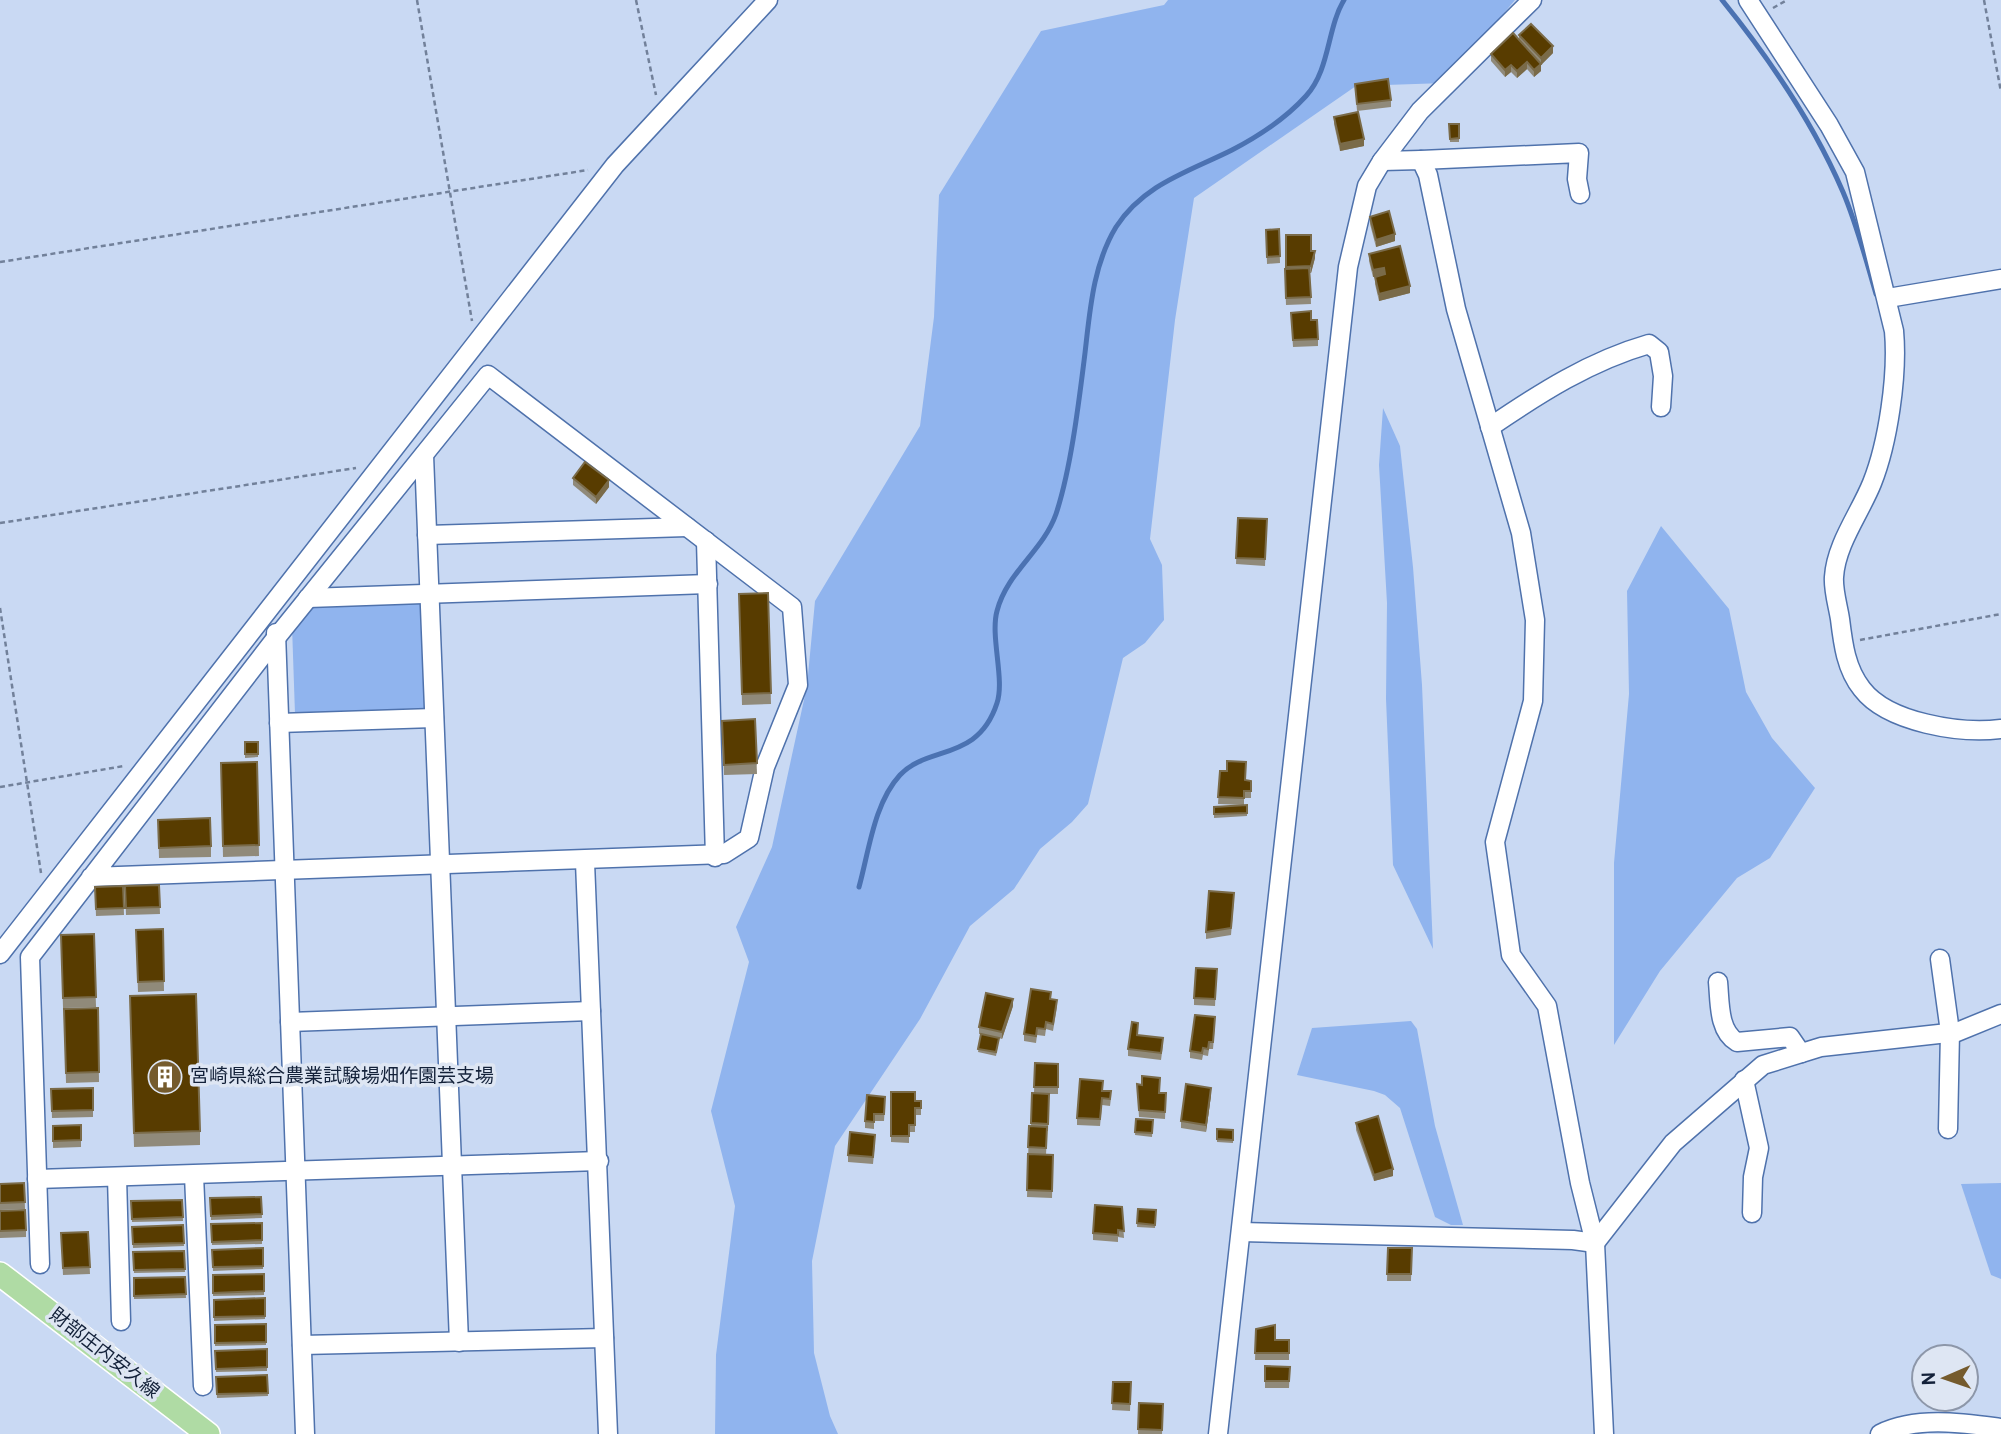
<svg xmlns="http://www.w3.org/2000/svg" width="2001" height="1434" viewBox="0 0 2001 1434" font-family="Overpass,'Noto Sans JP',sans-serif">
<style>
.green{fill:#90b4ee}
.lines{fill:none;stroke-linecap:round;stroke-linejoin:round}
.stream{stroke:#4b72b2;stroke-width:5}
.minor-casing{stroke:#4f72ac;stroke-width:21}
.major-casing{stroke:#fff;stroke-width:26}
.path{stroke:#72819a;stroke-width:2.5;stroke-dasharray:5 3.5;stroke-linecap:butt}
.minor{stroke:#fff;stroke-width:18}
.major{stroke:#afdba4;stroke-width:23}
.wall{fill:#908a7a}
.shaded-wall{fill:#7a6b49}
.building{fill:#583c00;stroke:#7a6b49;stroke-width:2}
.labels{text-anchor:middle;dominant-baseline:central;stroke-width:7;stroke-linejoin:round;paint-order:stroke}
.poi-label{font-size:19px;fill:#132139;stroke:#dee6f3;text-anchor:start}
.street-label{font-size:19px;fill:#132139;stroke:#dee6f3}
</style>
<rect width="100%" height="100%" fill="#c9d9f3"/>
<g class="green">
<polygon points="1168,0 1515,0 1445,83 1356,86 1194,198 1175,320 1150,539 1162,565 1164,620 1145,643 1123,658 1088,804 1072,822 1040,849 1014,889 970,926 920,1019 835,1146 812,1261 814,1353 830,1416 838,1434 715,1434 716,1355 735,1206 711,1111 749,962 736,927 772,847 807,686 815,601 920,426 934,317 939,195 1041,31 1164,5"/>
<polygon points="1383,408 1400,446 1413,567 1422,685 1433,949 1393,865 1386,699 1387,603 1379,465"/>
<polygon points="1661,526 1729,609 1746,692 1772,738 1815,788 1770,858 1737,878 1660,971 1614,1045 1614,863 1629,694 1627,591"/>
<polygon points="424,601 426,710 295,714 292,626 315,604"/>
<polygon points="1411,1021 1417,1029 1435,1126 1463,1225 1451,1225 1435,1217 1400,1108 1385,1095 1374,1091 1297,1075 1312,1028"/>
<polygon points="2001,1183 2001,1279 1991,1275 1961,1184"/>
</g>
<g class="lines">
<g class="stream">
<path d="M1722,0C1769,58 1813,122 1843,192C1857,225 1866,260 1876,294"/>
<path d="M859,887C869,851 874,803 900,775C928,745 978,762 997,703C1005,680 990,636 997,611C1007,572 1043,551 1056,514C1071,469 1079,401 1085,353C1090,310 1093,265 1116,227C1144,184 1188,172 1232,150C1259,136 1286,118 1306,96C1330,70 1327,28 1344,0"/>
</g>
<g class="minor-casing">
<g id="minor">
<path d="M1748,0L1829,125L1855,172L1894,331C1898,375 1888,443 1872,483C1860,513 1836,544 1834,577C1833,590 1838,606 1840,619C1843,644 1846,669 1862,689C1888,723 1961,734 2001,729"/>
<polyline points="1421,160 1579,153 1577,179 1580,194"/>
<polyline points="1382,161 1421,160 1428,175 1456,309 1521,533 1535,620 1533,701 1495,842 1511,955 1547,1006 1580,1183 1595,1243 1604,1434"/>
<polyline points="1888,298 2001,279"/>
<path d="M1490,427C1540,393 1590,361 1649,344L1659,352L1663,376L1661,407"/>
<polyline points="424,455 459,1342"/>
<polyline points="427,535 687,527"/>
<polyline points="706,541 715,857"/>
<polyline points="308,598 708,584"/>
<polyline points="276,633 305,1434"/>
<polyline points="279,723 434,718"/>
<polyline points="585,862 608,1434"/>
<polyline points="0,954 615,165 768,0"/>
<polyline points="1940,959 1950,1032 1948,1129"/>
<path d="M1718,982C1720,1002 1718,1031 1737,1042L1790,1037L1801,1053"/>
<polyline points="290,1022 591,1011"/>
<polyline points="1744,1080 1759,1148 1753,1177 1752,1213"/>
<polyline points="194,1175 203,1386"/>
<polyline points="117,1177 121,1321"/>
<polyline points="37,1179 599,1161"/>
<polyline points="1241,1232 1573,1240 1595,1243"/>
<polyline points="1595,1243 1673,1143 1763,1065 1821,1047 1957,1032 2001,1014"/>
<polyline points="40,1264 30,957 276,638 488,375 792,607 798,685 765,767 749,838 724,854 91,877"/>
<polyline points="302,1345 604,1338"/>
<polyline points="1218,1434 1348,267 1367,186 1382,161 1420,111 1532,0"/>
<path d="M1880,1434C1916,1416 1963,1423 2001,1428"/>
</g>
</g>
<g class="major-casing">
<polyline id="major" points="0,1274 208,1434"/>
</g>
<g class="path">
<polyline points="417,0 472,321"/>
<polyline points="636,0 656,95"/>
<polyline points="1984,0 2001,92"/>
<polyline points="1773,8 1787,0"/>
<polyline points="0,262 588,170"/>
<polyline points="0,523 356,468"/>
<polyline points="0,608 41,873"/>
<polyline points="1860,640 2001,614"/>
<polyline points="0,787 124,766"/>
</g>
<use href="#minor" class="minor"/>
<use href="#major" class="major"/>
</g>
<g class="wall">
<polygon points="1519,35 1553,53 1541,65 1541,71 1534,77 1527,69 1517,78 1511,72 1505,77 1491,61 1491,54 1519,40"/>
<polygon points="1355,84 1391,100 1391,107 1357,111"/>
<polygon points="1334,117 1364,146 1340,151 1334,124"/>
<polygon points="1449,124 1459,124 1459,142 1450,142"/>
<polygon points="1370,217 1395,241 1376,247 1370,224"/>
<polygon points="1279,229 1280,263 1267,264 1266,230"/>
<polygon points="1286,235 1311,251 1315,258 1311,273 1310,273 1311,304 1286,305 1285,276 1286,269"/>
<polygon points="1369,254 1410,293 1379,301 1375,284 1375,277 1373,277 1369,261"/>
<polygon points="1291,313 1311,320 1318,339 1318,346 1293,347"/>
<polygon points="573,478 609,487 596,504 573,485"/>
<polygon points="1238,518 1267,519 1265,566 1236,564"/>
<polygon points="768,593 771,704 742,705 739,594"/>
<polygon points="755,719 757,774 724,775 722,721"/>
<polygon points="245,742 258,742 258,757 245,758"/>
<polygon points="257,762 259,856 223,857 221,763"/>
<polygon points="1220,771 1245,780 1251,781 1251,798 1244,798 1244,805 1218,804"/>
<polygon points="1247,805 1247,816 1214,818 1214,807"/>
<polygon points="158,820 211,846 211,857 159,858"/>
<polygon points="159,885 160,914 126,915 125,886"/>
<polygon points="123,886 124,915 96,916 95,887"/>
<polygon points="1234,900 1231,935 1206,939 1206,932"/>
<polygon points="163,929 164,991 138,992 136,930"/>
<polygon points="94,934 96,1007 63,1008 61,935"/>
<polygon points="1217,969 1215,1006 1194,1005 1194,998"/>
<polygon points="1051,999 1057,1007 1053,1031 1046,1029 1045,1036 1037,1035 1036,1043 1024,1041 1024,1034"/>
<polygon points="1013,1006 1002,1039 999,1038 996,1056 978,1052 981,1034 979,1034 979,1027"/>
<polygon points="98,1008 99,1082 66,1083 64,1009"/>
<polygon points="130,1010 200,1131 200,1145 134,1147"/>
<polygon points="1215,1024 1213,1049 1209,1049 1208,1056 1203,1055 1202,1060 1190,1058 1190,1051"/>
<polygon points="1138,1029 1137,1035 1163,1045 1161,1060 1128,1056 1128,1049"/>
<polygon points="1035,1063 1058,1064 1058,1094 1049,1094 1048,1131 1047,1131 1046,1155 1053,1155 1052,1198 1027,1197 1029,1126 1031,1127 1032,1093 1034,1093"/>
<polygon points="1137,1084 1160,1093 1166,1093 1165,1119 1139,1117"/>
<polygon points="93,1088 93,1117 52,1118 51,1089"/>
<polygon points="1103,1091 1111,1098 1110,1106 1102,1105 1100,1126 1077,1125 1077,1118"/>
<polygon points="891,1092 915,1101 921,1101 921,1115 915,1115 915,1132 909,1132 909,1143 891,1142"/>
<polygon points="1211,1095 1206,1132 1181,1128 1181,1121"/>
<polygon points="885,1104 884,1121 874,1121 874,1129 865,1128 865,1121"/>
<polygon points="1136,1119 1153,1120 1152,1137 1135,1135"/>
<polygon points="1356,1123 1393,1176 1374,1181 1356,1130"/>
<polygon points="81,1125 81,1147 53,1148 53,1126"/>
<polygon points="1217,1129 1233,1130 1233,1143 1217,1142"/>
<polygon points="875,1142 873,1164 848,1162 848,1155"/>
<polygon points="24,1183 25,1209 0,1210 0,1184"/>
<polygon points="261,1197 262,1218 211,1220 210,1198"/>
<polygon points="182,1200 183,1221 132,1222 131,1201"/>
<polygon points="1122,1207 1124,1238 1118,1237 1118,1242 1093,1240 1093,1233"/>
<polygon points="1138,1209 1156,1210 1155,1228 1137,1227"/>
<polygon points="0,1211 26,1230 26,1237 0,1238"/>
<polygon points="262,1223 262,1244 212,1245 211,1224"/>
<polygon points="183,1225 184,1246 133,1248 132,1227"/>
<polygon points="88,1232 90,1274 63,1275 61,1233"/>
<polygon points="263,1248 263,1269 213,1271 212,1250"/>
<polygon points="1388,1248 1412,1248 1411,1281 1387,1281"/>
<polygon points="184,1251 185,1272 134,1273 133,1252"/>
<polygon points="264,1274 264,1295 213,1296 213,1275"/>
<polygon points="185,1277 186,1298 134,1299 134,1278"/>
<polygon points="265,1298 265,1319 214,1321 214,1300"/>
<polygon points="266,1324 266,1345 215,1346 215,1325"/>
<polygon points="1256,1329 1275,1340 1289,1340 1289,1360 1255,1360"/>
<polygon points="267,1349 267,1371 216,1372 215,1351"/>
<polygon points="1265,1366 1290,1367 1289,1388 1265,1388"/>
<polygon points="267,1375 268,1396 217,1398 216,1377"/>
<polygon points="1113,1382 1131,1382 1130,1411 1112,1410"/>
<polygon points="1139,1403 1163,1404 1162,1434 1138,1434"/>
</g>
<g class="shaded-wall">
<polygon points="1553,46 1553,53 1541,65 1541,58"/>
<polygon points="1527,62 1527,69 1517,78 1517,71"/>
<polygon points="1541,64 1541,71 1534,77 1534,70"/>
<polygon points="1511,65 1511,72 1505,77 1505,70"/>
<polygon points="1364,139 1364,146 1340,151 1340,144"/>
<polygon points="1395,234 1395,241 1376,247 1376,240"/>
<polygon points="1315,251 1315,258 1311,273 1311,266"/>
<polygon points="1384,268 1384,274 1373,277 1373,270"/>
<polygon points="1410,286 1410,293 1379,301 1379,294"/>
<polygon points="609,480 609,487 596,504 596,497"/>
<polygon points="1013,999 1013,1006 1002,1039 1002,1032"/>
<polygon points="1211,1088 1211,1095 1206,1132 1206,1125"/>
<polygon points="1393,1169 1393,1176 1374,1181 1374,1175"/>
</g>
<g class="building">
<polygon points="1531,24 1553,46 1541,58 1519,35"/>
<polygon points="1513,33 1541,64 1534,70 1527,62 1517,71 1511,65 1505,70 1491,54"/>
<polygon points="1388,79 1391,100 1357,104 1355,84"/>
<polygon points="1358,112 1364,139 1340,144 1334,117"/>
<polygon points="1449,124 1459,124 1459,138 1450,139"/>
<polygon points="1389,211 1395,234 1376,240 1370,217"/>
<polygon points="1279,229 1280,256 1267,257 1266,230"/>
<polygon points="1286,235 1311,235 1311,251 1315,251 1311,266 1286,267"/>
<polygon points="1400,246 1410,286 1379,294 1375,277 1385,274 1384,268 1373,270 1369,254"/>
<polygon points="1309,268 1311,297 1286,298 1285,269"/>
<polygon points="1311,311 1311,320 1317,320 1318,339 1293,340 1291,313"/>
<polygon points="585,462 609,480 596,497 573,478"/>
<polygon points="1238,518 1267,519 1265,559 1236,558"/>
<polygon points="768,593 771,693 742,694 739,594"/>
<polygon points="755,719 757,763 724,765 722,721"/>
<rect x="245" y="742" width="13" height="12"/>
<polygon points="1227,761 1246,762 1245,780 1251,781 1251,791 1244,791 1244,798 1218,797 1220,771 1227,771"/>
<polygon points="257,762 259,845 223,846 221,763"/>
<polygon points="1247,805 1247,813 1214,814 1214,807"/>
<polygon points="210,818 211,846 159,848 158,820"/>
<polygon points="159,885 160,907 126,908 125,886"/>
<polygon points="123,886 124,908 96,909 95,887"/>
<polygon points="1209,891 1234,893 1231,928 1206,932"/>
<polygon points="163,929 164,981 138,982 136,930"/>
<polygon points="94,934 96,997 63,998 61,935"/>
<polygon points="1196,968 1217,969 1215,999 1194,998"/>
<polygon points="1031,989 1051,992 1050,999 1057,1000 1053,1024 1046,1022 1045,1029 1037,1028 1036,1036 1024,1034"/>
<polygon points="986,993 1013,999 1002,1032 979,1027"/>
<polygon points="196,994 200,1131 134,1133 130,996"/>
<polygon points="98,1008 99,1072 66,1073 64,1009"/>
<polygon points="1195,1015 1215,1017 1213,1042 1209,1042 1208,1049 1203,1048 1202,1053 1190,1051"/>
<polygon points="1132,1022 1138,1023 1137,1035 1163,1038 1161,1053 1128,1049"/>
<polygon points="981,1034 999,1038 996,1052 978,1049"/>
<polygon points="1035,1063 1058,1064 1058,1087 1034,1087"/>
<polygon points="1142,1076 1160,1078 1159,1093 1166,1093 1165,1112 1139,1110 1137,1084 1142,1085"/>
<polygon points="1080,1079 1103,1081 1102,1091 1111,1091 1110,1099 1102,1098 1100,1119 1077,1118"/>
<polygon points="1186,1084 1211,1088 1206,1125 1181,1121"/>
<polygon points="93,1088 93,1110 52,1111 51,1089"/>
<polygon points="891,1092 915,1092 915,1101 921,1101 921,1108 915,1108 915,1125 909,1125 909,1136 891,1136"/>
<polygon points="1032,1093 1049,1094 1048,1124 1031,1123"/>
<polygon points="867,1095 885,1097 884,1114 874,1114 874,1122 865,1121"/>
<polygon points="1378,1116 1393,1169 1374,1175 1356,1123"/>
<polygon points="1136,1119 1153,1120 1152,1133 1135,1132"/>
<polygon points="81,1125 81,1140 53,1141 53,1126"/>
<polygon points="1029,1126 1047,1127 1046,1148 1028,1147"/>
<polygon points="1217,1129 1233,1130 1233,1140 1217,1139"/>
<polygon points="850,1132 875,1135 873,1157 848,1155"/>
<polygon points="1028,1154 1053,1155 1052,1191 1027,1190"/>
<polygon points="24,1183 25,1202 0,1203 0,1184"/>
<polygon points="261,1197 262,1214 211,1216 210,1198"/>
<polygon points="182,1200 183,1217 132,1219 131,1201"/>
<polygon points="1095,1205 1122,1207 1124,1231 1118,1230 1118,1235 1093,1233"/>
<polygon points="1138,1209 1156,1210 1155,1225 1137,1223"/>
<polygon points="25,1210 26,1230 0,1231 0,1211"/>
<polygon points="262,1223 262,1240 212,1242 211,1224"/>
<polygon points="183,1225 184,1243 133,1244 132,1227"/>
<polygon points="88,1232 90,1267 63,1268 61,1233"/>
<polygon points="263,1248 263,1266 213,1267 212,1250"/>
<polygon points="1388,1248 1412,1248 1411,1274 1387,1274"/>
<polygon points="184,1251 185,1269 134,1270 133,1252"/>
<polygon points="264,1274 264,1291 213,1293 213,1275"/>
<polygon points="185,1277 186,1294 134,1296 134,1278"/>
<polygon points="265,1298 265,1316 214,1317 214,1300"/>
<polygon points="266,1324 266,1342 215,1343 215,1325"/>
<polygon points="1275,1325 1275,1340 1289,1340 1289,1353 1255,1353 1256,1329"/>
<polygon points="267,1349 267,1367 216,1369 215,1351"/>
<polygon points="1265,1366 1290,1367 1289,1381 1265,1381"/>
<polygon points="267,1375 268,1393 217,1394 216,1377"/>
<polygon points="1113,1382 1131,1382 1130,1404 1112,1403"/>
<polygon points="1139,1403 1163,1404 1162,1430 1138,1429"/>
</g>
<defs>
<g id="building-disc" transform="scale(1.75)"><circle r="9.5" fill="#755b2d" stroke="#dee6f3"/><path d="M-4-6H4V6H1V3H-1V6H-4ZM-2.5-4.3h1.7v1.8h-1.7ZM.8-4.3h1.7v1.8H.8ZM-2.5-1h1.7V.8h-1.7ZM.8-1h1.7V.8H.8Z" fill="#fff"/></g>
</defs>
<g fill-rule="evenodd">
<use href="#building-disc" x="165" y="1077"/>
</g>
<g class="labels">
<g class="poi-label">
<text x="190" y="1077">宮崎県総合農業試験場畑作園芸支場</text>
</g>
<g class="street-label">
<text transform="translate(104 1354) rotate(38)">財部庄内安久線</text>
</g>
</g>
<g transform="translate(1945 1378) rotate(268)"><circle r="33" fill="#dee6f3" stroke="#8d97a9" stroke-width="2"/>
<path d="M0-5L12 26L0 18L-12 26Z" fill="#755b2d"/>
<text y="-10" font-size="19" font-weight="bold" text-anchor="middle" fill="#132139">N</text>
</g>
</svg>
